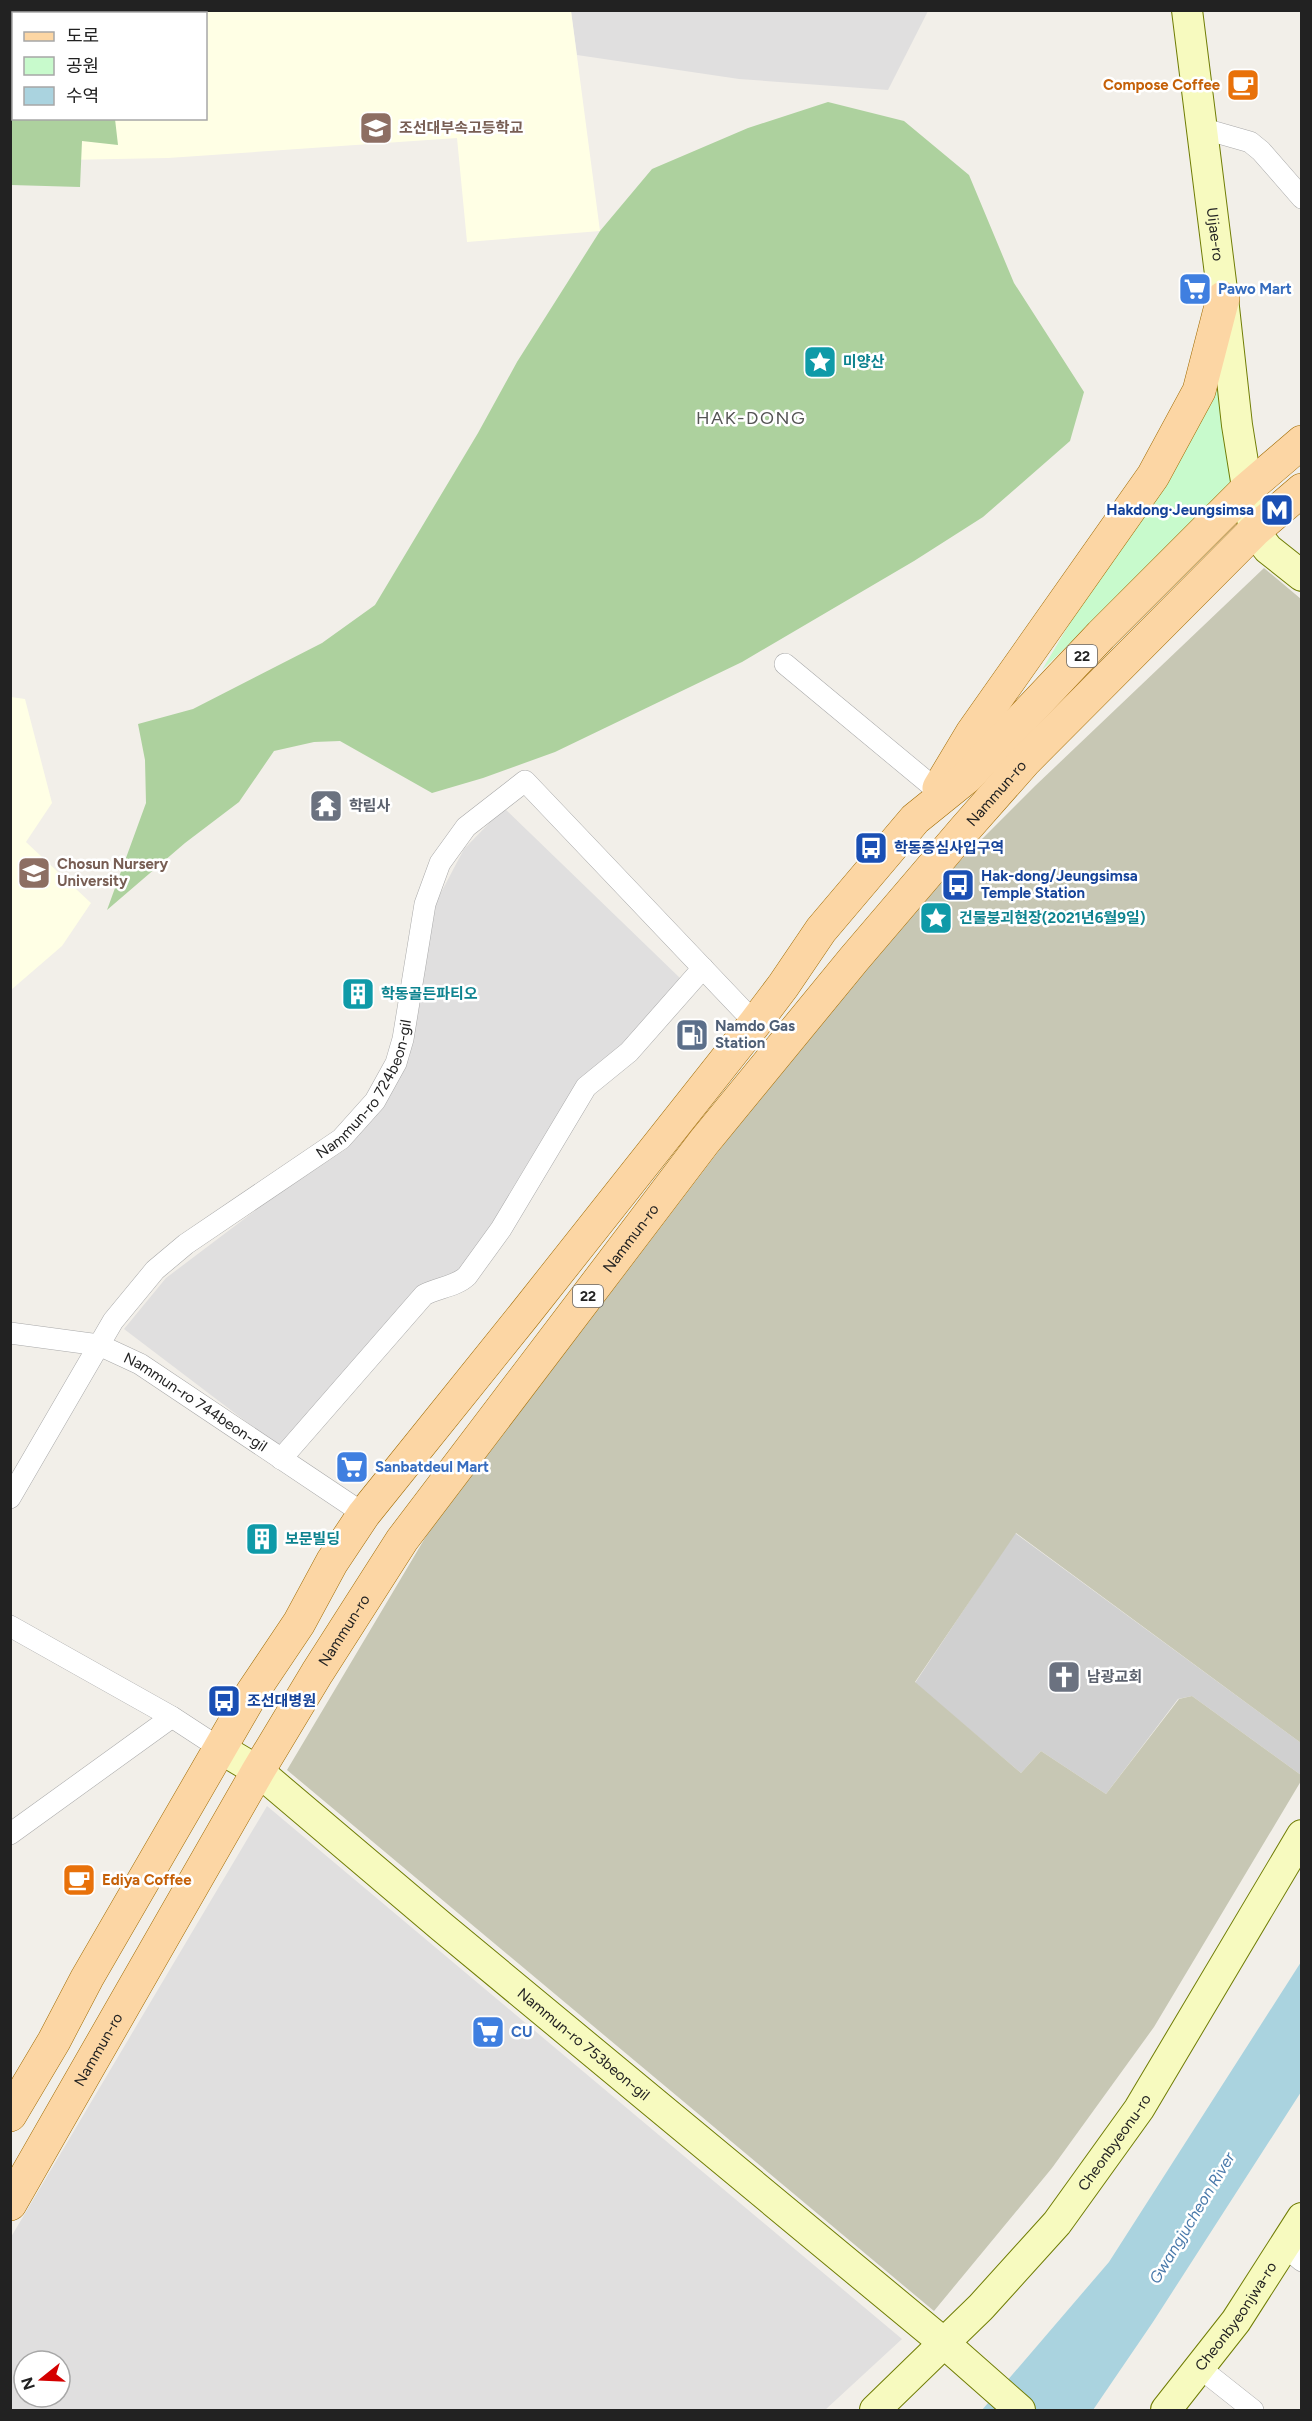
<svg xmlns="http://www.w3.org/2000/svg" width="1312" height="2421" viewBox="0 0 1312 2421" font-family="Figtree,'Noto Sans KR',sans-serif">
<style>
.residential{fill:#e0dfdf;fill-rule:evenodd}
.education{fill:#ffffe5;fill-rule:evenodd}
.religious{fill:#d0d0d0}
.construction{fill:#c7c7b4}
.forest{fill:#add19e}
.park{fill:#c8facc}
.water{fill:#aad3df}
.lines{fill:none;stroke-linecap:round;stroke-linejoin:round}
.street-casing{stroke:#a9a9a9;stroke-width:22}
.secondary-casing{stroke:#707d05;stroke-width:32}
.primary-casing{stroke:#a06b00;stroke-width:34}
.street{stroke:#fff;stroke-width:21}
.secondary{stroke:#f7fabf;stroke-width:30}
.primary{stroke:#fcd6a4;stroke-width:33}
.labels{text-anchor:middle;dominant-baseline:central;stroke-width:5;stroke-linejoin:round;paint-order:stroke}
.shield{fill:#fff;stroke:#646464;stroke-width:1.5}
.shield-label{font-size:14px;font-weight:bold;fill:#222}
.food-label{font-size:15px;font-weight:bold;fill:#c56008;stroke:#fff;text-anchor:end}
.education-label{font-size:15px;font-weight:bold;fill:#785e54;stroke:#fff;text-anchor:start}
.street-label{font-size:15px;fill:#222;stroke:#fff}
.shop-label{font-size:15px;font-weight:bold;fill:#366cbe;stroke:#fff;text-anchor:start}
.culture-label{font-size:15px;font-weight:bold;fill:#0d838f;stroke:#fff;text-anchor:start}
.transit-label{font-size:15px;font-weight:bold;fill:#164399;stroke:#fff;text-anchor:start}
.worship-label{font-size:15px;font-weight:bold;fill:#5b616d;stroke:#fff;text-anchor:start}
.service-label{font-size:15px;font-weight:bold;fill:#4e5e75;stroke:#fff;text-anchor:start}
.water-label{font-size:16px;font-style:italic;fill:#4a7aab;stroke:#fff}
.quarter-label{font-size:18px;letter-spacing:1.5px;fill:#555;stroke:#fff}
</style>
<rect width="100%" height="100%" fill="#f2efe9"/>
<g class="residential">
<polygon points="571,11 571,10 928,11 888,90 739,79 577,55"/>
<polygon points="504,808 681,979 516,1191 529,1203 470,1286 421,1308 295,1459 124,1329 166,1278 272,1198 346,1149 369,1123 409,1058 435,904 464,849"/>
<path d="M267,1806L902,2339L825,2410H11V2237ZM24,2361H60V2397H24Z"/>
</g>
<g class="education">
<path d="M10,11H571L600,231L467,242L457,138L168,158L11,161ZM14,14H206V118H14Z"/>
<polygon points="11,697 25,699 52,803 26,842 91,903 62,946 11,990"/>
</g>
<polygon class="religious" points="1015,1533 1301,1743 1301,1775 1192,1696 1178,1699 1106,1794 1041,1751 1021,1773 915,1683"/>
<polygon class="construction" points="1264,568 1301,599 1301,1743 1016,1533 915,1682 1021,1773 1041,1751 1106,1794 1179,1699 1192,1696 1301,1775 1301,1781 1154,2027 1052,2168 934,2311 287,1770 428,1533 759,1098 922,899 1035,786"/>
<g class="forest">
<polygon points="13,90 14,118 115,119 118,145 82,141 80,187 11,185 10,91"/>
<polygon points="828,102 904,121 969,175 1014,283 1084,392 1070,441 983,517 914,561 742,662 555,752 483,778 432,793 340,741 314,742 274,751 239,802 185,843 107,910 146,803 145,760 138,724 193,709 322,643 375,605 478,433 517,362 600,231 652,169 748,128"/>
</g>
<polygon class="park" points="1223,337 1235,474 1226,495 1042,670 1099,574"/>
<polygon class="water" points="1301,1962 1301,2092 1153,2322 1093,2410 982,2410 1109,2262"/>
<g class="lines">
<g class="street-casing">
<g id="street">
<polyline points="1201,128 1250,142 1261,151 1302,198"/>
<polyline points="785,664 938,791"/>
<path id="s1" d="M10,1333L99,1345L140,1364L364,1514"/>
<path d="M281,1459L424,1295C437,1288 457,1286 467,1276L501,1229L586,1087L629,1052L703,968"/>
<path id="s2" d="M10,1498L113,1321L155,1270L186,1244L341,1139L375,1101L396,1063L403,1039L425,904L440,863L466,827L525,781L755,1023"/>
<polyline points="10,1626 172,1717 221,1749"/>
<polyline points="10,1834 172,1717"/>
<polyline points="1284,2246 1302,2261"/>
<polyline points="1200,2368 1253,2410"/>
</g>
</g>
<g class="secondary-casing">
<g id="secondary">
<path id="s3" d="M1187,10L1223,298L1237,425L1254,531L1268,549L1302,576"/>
<path id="s4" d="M221,1749L258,1771L442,1927L944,2343L1020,2410"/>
<path id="s5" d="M875,2410L981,2307L1057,2223L1139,2109L1302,1835"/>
<path id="s6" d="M1166,2410L1236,2321L1302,2218"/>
</g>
</g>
<g class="primary-casing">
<g id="primary">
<polyline points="939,788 972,733 1153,476 1199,391 1223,298"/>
<polyline points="10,2115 54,2041 87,1978 252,1693 299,1623 332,1562 364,1514 524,1315 755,1023 783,986 821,930 915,819 967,777 1101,635 1246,490 1302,442"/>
<path id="s7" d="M10,2204L258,1771L317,1673L402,1540L704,1142L854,959L965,829L1025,761L1254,531L1302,490"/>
</g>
</g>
<use href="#street" class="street"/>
<use href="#secondary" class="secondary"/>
<use href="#primary" class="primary"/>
</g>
<defs>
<g id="cafe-square" transform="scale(1.725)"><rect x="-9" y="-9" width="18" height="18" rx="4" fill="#e8710a" stroke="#fff"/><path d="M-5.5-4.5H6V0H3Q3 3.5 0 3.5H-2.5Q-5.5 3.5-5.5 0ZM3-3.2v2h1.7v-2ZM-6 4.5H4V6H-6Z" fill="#fff"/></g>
<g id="school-square" transform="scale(1.725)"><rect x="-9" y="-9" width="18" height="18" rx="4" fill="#8d6e63" stroke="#fff"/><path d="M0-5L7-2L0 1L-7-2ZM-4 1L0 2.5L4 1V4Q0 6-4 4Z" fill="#fff"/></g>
<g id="supermarket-square" transform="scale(1.725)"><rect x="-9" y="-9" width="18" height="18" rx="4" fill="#3f7fe0" stroke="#fff"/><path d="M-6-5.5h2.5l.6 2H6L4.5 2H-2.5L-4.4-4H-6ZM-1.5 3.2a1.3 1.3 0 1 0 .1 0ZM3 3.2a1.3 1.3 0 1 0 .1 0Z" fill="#fff"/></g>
<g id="sight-square" transform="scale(1.725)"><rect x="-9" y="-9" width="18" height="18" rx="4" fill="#0f9aa8" stroke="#fff"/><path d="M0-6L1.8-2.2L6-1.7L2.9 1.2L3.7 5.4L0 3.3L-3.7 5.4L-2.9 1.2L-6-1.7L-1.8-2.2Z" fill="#fff"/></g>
<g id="metro-square" transform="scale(1.725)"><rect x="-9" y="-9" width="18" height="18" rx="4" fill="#1a4fb4" stroke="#fff"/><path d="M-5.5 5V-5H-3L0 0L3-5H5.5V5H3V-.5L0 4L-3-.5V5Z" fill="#fff"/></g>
<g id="temple-square" transform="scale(1.725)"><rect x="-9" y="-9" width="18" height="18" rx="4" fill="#6b7280" stroke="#fff"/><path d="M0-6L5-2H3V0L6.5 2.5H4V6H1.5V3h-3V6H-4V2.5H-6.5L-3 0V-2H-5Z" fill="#fff"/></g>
<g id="bus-square" transform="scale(1.725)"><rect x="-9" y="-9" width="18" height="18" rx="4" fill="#1a4fb4" stroke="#fff"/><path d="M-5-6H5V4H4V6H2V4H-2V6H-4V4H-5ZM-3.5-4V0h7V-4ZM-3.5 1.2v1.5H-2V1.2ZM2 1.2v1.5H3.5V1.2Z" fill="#fff"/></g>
<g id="university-square" transform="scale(1.725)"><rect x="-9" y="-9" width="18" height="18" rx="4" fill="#8d6e63" stroke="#fff"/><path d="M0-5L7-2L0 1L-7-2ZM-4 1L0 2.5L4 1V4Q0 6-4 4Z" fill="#fff"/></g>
<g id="building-square" transform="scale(1.725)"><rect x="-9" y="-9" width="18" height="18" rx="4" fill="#0f9aa8" stroke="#fff"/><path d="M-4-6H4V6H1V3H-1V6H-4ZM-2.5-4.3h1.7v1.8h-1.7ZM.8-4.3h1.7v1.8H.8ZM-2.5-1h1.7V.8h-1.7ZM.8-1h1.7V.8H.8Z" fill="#fff"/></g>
<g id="fuel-square" transform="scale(1.725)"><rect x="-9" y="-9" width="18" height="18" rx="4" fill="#5c6f8a" stroke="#fff"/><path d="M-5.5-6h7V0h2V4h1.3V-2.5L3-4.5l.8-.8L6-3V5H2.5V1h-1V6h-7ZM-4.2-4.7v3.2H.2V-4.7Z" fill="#fff"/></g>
<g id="church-square" transform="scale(1.725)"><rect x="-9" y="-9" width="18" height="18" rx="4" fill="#6b7280" stroke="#fff"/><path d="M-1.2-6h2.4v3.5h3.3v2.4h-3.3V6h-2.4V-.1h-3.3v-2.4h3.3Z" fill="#fff"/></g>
</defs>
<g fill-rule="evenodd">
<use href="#cafe-square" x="1243" y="85"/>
<use href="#school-square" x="376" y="128"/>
<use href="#supermarket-square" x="1195" y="289"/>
<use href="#sight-square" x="820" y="362"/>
<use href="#metro-square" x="1277" y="510"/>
<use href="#temple-square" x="326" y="806"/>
<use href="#bus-square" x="871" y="848"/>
<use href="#university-square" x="34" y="873"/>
<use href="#bus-square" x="958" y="885"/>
<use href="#sight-square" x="936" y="918"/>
<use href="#building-square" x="358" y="994"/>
<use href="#fuel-square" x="692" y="1035"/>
<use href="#supermarket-square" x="352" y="1467"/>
<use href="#building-square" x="262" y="1539"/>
<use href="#church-square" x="1064" y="1677"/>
<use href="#bus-square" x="224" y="1701"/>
<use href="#cafe-square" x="79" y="1880"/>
<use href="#supermarket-square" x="488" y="2032"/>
</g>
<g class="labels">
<g class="shield">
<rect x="1067" y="645" width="30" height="22" rx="4.5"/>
<rect x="573" y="1285" width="30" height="22" rx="4.5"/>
</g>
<g class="shield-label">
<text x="1082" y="656">22</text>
<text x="588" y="1296">22</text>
</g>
<g class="food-label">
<text x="1220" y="85">Compose Coffee</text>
<text x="102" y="1880" text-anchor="start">Ediya Coffee</text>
</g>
<g class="education-label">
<text x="399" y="128">조선대부속고등학교</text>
<text x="57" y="864">Chosun Nursery<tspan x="57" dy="17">University</tspan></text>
</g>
<g class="street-label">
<text stroke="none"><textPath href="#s3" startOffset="226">Uijae-ro</textPath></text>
<text stroke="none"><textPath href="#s7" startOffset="1726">Nammun-ro</textPath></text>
<text stroke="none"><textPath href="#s2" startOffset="554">Nammun-ro 724beon-gil</textPath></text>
<text stroke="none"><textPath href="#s7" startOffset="1150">Nammun-ro</textPath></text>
<text stroke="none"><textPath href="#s1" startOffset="202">Nammun-ro 744beon-gil</textPath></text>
<text stroke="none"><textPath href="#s7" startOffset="664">Nammun-ro</textPath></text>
<text stroke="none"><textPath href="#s4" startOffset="468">Nammun-ro 753beon-gil</textPath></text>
<text stroke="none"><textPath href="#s7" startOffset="178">Nammun-ro</textPath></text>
<text stroke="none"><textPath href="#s5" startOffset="360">Cheonbyeonu-ro</textPath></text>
<text stroke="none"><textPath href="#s6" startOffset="117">Cheonbyeonjwa-ro</textPath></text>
</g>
<g class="shop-label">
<text x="1218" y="289">Pawo Mart</text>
<text x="375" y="1467">Sanbatdeul Mart</text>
<text x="511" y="2032">CU</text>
</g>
<g class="culture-label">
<text x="843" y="362">미양산</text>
<text x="959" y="918">건물붕괴현장(2021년6월9일)</text>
<text x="381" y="994">학동골든파티오</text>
<text x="285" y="1539">보문빌딩</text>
</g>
<g class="transit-label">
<text x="1254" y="510" text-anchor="end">Hakdong·Jeungsimsa</text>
<text x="894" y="848">학동증심사입구역</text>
<text x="981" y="876">Hak-dong/Jeungsimsa<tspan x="981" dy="17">Temple Station</tspan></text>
<text x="247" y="1701">조선대병원</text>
</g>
<g class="worship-label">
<text x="349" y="806">학림사</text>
<text x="1087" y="1677">남광교회</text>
</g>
<g class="service-label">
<text x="715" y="1026">Namdo Gas<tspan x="715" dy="17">Station</tspan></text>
</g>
<g class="water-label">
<text transform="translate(1192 2218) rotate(-59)">Gwangjucheon River</text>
</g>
<g class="quarter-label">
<text x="751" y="418">HAK-DONG</text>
</g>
</g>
<rect width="1312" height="2421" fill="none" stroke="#222222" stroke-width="24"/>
<rect x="12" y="12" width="195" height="108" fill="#ffffff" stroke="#a7a7a7" stroke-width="1.5"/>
<rect x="24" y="32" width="30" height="9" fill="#fcd6a4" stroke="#a7a7a7" stroke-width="1.5"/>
<text x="66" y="42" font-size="18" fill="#222222">도로</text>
<rect x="24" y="57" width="30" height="18" fill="#c8facc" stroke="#a7a7a7" stroke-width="1.5"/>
<text x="66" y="72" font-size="18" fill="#222222">공원</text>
<rect x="24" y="87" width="30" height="18" fill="#aad3df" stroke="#a7a7a7" stroke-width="1.5"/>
<text x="66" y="102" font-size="18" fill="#222222">수역</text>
<g transform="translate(42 2379) rotate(252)"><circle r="28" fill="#ffffff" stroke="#a7a7a7" stroke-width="1.5"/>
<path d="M0-4.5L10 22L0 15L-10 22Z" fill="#d40000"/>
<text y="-9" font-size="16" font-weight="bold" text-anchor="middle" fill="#222222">N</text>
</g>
</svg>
